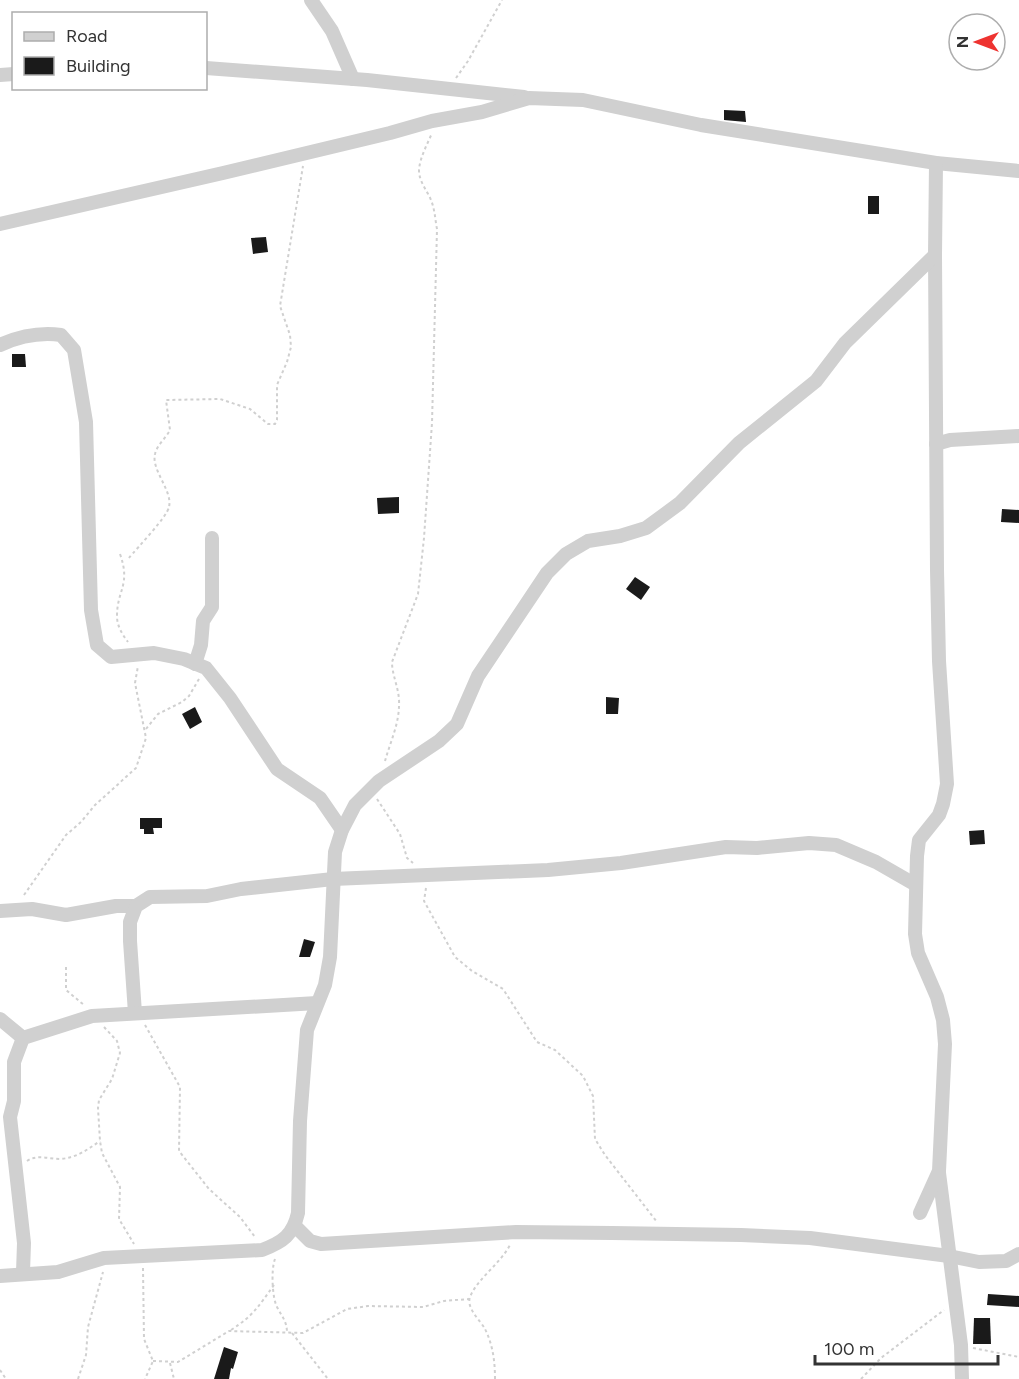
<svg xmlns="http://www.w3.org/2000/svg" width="1019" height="1379" viewBox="0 0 1019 1379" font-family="Figtree,sans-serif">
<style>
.building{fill:#1a1a1a}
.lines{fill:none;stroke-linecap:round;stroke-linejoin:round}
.path{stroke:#d0d0d0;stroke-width:2;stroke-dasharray:3 3;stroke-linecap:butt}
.minor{stroke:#d0d0d0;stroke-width:14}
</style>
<rect width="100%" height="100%" fill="#fff"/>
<g class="building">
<polygon points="724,110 745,111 746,122 724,120"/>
<rect x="868" y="196" width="11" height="18"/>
<polygon points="266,237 268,252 253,254 251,238"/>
<polygon points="12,354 25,354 26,367 12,367"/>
<polygon points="399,497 399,513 378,514 377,498"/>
<polygon points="1002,509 1019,510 1019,523 1001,522"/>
<polygon points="635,577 650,587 641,600 626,589"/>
<polygon points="606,697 619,698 618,714 606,714"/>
<polygon points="195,707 202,722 190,729 182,714"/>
<polygon points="140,818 162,818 162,828 153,828 154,834 144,834 144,829 140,829"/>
<polygon points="984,830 985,844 970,845 969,831"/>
<polygon points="304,939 315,942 310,957 299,957"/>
<polygon points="988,1294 1019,1296 1019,1307 987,1305"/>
<polygon points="974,1318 990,1318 991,1344 973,1344"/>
<polygon points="224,1347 238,1352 233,1369 231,1368 229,1379 214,1379"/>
</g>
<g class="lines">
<g class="path">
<polyline points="456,78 468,61 502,0"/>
<path d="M120,554C131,585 117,590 117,616C117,626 122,634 128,642"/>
<path d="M129,558C137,548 167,517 169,507C173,491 151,470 155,454C157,445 166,438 170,430L166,400L220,399L250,409L268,424H275L277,420V385L287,362L291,347L290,335L280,306L303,166"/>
<polyline points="146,729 158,714 182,702 189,696 199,679"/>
<path d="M385,761C390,743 399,724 399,705C400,690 392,676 392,662L418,594L424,538L432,423L437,229C435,219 435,210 431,200C427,190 419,182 419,170C420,157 427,145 432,133"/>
<polyline points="377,799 400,834 407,858 413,863"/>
<polyline points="426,888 424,901 455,957 472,971 503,989 537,1042 555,1050 583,1076 593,1096 595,1139 605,1155 657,1222"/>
<polyline points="24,895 66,835 81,822 95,805 136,768 146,738 135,683 138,666"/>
<polyline points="66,967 66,990 84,1005"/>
<polyline points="145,1025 180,1087 179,1151 209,1189 240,1217 255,1237"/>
<polyline points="104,1027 117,1041 120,1053 112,1079 99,1100 98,1108 100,1141 102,1153 120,1187 119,1219 134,1244"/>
<path d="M27,1161C37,1154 49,1159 60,1159C76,1158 87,1150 100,1141"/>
<path d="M275,1259C271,1269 272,1297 277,1307C282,1317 287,1321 287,1333"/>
<polyline points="143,1268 144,1339 153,1361 145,1379"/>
<path d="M231,1330C254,1315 258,1307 274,1285"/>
<polyline points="292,1333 328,1379"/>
<polyline points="973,1348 1019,1357"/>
<polyline points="153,1361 178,1362 229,1331 303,1333 347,1309 368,1306 423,1307 444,1301 469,1299"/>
<polyline points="170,1363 174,1379"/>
<polyline points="0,1370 6,1379"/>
<polyline points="78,1379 86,1355 88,1327 103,1272"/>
<path d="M495,1379C495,1362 493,1345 485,1329C480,1320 466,1308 470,1297C477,1279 500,1264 510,1245"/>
<polyline points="861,1379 881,1358 944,1310"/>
</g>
<g class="minor">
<polyline points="311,0 332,31 353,79"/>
<polyline points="206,68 367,80 524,97"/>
<polyline points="0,75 14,74"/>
<polyline points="0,224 223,173 390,133 432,121 482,112 529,98 583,100 701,125 936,163 1019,171"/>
<path d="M0,345C20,336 39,332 61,335L74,350L86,422L91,610L97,645L111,657L154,653L184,659L206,668L230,698L277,769L320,798L342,830"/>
<polyline points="936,444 950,440 1019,436"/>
<polyline points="195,664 201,645 203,621 212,607 212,538"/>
<polyline points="0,911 32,909 66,915 116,906 136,906"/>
<polyline points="135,1013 130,941 130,922 136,906 150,897 207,896 241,889 333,879 548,870 621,863 726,847 757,848 809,843 836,845 876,862 916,885"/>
<polyline points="0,1019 23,1038"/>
<polyline points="939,1173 961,1345 962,1379"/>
<polyline points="920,1213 939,1171 945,1044 943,1020 937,997 918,953 915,934 917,856 919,840 939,815 943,804 947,784 939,661 937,570 935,255"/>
<polyline points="295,1226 310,1241 321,1244 516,1232 612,1233 741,1235 810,1238 949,1256 979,1262 1006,1261 1019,1254"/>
<polyline points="23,1273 24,1243 10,1117 14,1101 14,1062 23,1038 92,1016 317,1003"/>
<path d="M0,1276L58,1272L104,1258L262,1250C283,1242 293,1235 298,1213L300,1121L307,1030L325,985L330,957L335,852L342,830L355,805L379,781L439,741L457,724L478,676L547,573L566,554L588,541L620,536L646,528L680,503L739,443L816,381L845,343L935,255L936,163"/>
</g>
</g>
<rect x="12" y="12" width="195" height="78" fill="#ffffff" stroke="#adadad" stroke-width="1.5"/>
<rect x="24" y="32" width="30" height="9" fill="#d0d0d0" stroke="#adadad" stroke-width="1.5"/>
<text x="66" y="42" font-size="18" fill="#333333">Road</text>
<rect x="24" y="57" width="30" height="18" fill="#1a1a1a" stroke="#adadad" stroke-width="1.5"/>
<text x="66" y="72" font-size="18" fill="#333333">Building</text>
<g transform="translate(977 42) rotate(270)"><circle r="28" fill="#ffffff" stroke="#adadad" stroke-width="1.5"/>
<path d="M0-4.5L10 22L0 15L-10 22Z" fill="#ee3330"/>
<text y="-9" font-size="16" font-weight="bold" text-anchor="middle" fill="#333333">N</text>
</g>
<path d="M815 1355v9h183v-9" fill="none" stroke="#333333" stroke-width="3"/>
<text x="824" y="1355" font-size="18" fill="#333333" stroke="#ffffff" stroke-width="4.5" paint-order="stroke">100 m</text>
</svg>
